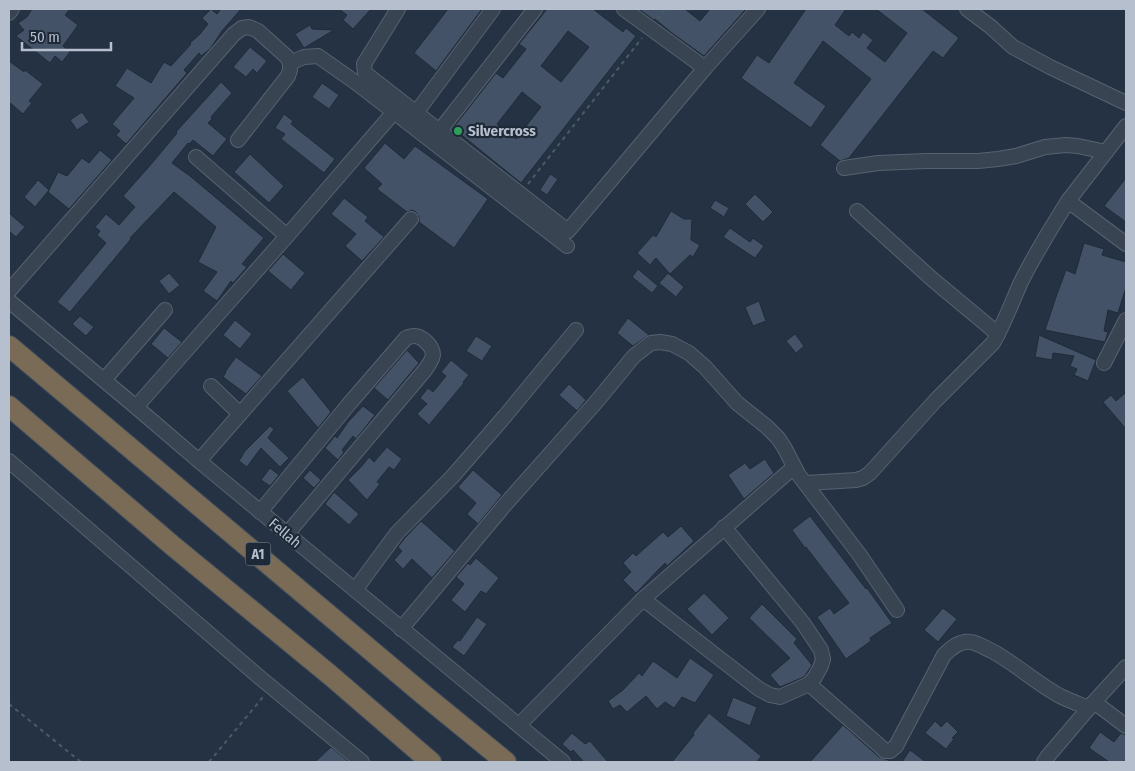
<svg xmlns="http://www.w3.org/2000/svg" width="1135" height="771" viewBox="0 0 1135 771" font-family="'Fira Sans Condensed',sans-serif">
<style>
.building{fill:#435266;stroke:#202b3a;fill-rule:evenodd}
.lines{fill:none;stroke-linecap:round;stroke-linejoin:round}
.minor-casing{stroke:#576270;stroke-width:16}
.highway-casing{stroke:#444f5d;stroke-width:22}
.path{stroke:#455e61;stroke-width:2;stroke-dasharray:4 4;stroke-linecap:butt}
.minor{stroke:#394453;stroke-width:14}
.highway{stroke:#796b56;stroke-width:20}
.leisure-dot{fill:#2e9e5b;stroke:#1e2938;stroke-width:2}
.labels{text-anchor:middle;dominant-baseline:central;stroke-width:4.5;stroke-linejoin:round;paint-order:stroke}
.shield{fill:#1e2938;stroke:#8892a0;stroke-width:1}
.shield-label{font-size:14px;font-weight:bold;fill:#b6bfcd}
.poi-label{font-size:15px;font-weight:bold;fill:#b6bfcd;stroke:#1e2938;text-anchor:start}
.street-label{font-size:15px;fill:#b6bfcd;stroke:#1e2938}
</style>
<rect width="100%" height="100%" fill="#253243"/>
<g class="building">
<polygon points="32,9 70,9 65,15 78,25 63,46 70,52 62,62 55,56 50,63 16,36 24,30 18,23 27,17"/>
<polygon points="211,9 217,14 221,9 241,9 222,31 210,49 201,56 199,53 184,70 187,73 126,144 116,135 120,131 112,124 134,98 115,86 127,68 151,83 164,62 171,66 191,44 190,43 200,34 208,24 202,18"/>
<polygon points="339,9 371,9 353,29 343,20 347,15"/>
<polygon points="448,9 482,9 436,71 414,53"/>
<path d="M547,9H593L623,32L626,28L636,36L521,183L453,128L496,73L503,78L526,49L519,44ZM568,31L589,47L561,82L541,66ZM522,92L541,107L516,139L497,124Z"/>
<polygon points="639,9 685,9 700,21 710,9 746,9 704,56 672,33 655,19 654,20"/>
<polygon points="806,9 846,9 835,25 849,36 852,32 859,38 863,32 873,40 867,48 885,62 907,33 876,9 922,9 959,38 943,58 933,51 849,158 840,161 820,145 871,79 823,41 794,83 826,106 811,128 741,78 757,55 769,63"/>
<polygon points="310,25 312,29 334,30 304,48 295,34"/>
<polygon points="250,47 267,61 257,73 253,69 246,77 233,67"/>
<polygon points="9,61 24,72 25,70 43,84 29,101 32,103 23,114 9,102"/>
<polygon points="221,82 232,93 211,117 212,119 208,123 227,139 213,156 193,140 189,144 188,143 172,163 190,176 264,238 242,264 247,267 233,283 231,281 217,301 203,291 217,272 198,262 216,227 174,192 130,238 131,239 70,312 57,302 106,243 97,235 100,231 95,227 106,214 119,225 135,207 123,196 153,162 177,133 176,132"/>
<polygon points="322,83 339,95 329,109 312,97"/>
<polygon points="82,112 89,122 77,130 70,120"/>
<polygon points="284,114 293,121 291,124 335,159 324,173 281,139 285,134 275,128"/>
<polygon points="385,143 404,159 415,146 488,199 454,248 419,222 419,217 416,212 412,210 407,212 377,189 382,184 364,168"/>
<polygon points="100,150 112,160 69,209 48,192 58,172 67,176 82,158 89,163"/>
<polygon points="250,154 284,186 269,203 234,172"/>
<polygon points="550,174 558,179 547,195 540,190"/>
<polygon points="1126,178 1126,222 1104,206"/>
<polygon points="38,180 49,190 35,207 24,197"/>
<polygon points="755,194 773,212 763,222 745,204"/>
<polygon points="344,198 368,217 365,221 384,237 362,261 345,246 356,234 331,214"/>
<polygon points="715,200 729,208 724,217 710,208"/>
<polygon points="671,211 684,219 692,219 691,240 700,245 693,257 690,255 670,274 656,258 650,265 637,253 653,235 656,237"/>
<polygon points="9,213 25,227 16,237 9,231"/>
<polygon points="730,228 750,242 753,238 764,246 755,258 723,237"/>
<polygon points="1084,243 1104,249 1102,255 1126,262 1126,287 1118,313 1108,310 1104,331 1108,332 1105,342 1045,330 1057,294 1066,270 1075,274"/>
<polygon points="283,254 305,273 291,290 268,271"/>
<polygon points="638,269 658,286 652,293 632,277"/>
<polygon points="169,273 180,285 169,294 159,281"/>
<polygon points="668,273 684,287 676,297 659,283"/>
<polygon points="759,301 766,321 753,326 745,307"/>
<polygon points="80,316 94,327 86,336 72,324"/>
<polygon points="628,318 649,335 633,346 617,333"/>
<polygon points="235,320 252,334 240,349 223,335"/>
<polygon points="164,328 182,342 168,358 151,344"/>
<polygon points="795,334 804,346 796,353 786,341"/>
<polygon points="1039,335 1096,360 1088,381 1074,375 1077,369 1070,366 1074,356 1053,353 1052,360 1035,357"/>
<polygon points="476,336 492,346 482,361 466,351"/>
<polygon points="407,350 419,363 388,400 374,388"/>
<polygon points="236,357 262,376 246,394 223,377 226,372 225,372"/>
<polygon points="451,360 469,375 463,382 464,383 429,425 417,414 427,404 420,398 428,388 433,392 446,376 441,372"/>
<polygon points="303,377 331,412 318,428 287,391"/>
<polygon points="569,384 586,400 577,411 559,395"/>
<polygon points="1126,392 1126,429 1103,402 1111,395 1116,401"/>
<polygon points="363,406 375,415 356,439 353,436 342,450 344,452 338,460 325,448 335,436 337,438 348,422"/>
<polygon points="270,426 274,429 268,438 289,458 280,467 261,448 247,467 239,461 245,451"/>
<polygon points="387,447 402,459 394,470 389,467 377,482 380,484 367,500 348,480 361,467 369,457 374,462"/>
<polygon points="765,459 774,473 744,499 728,475 745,463 750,469"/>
<polygon points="270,468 279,475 270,486 261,480"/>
<polygon points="310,470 321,480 314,488 303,478"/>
<polygon points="473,470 502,495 478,524 467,514 476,503 458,487"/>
<polygon points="334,492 359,514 349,525 325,504"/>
<polygon points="810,516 866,589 867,588 892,623 870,638 871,641 846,659 817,617 830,608 834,614 849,603 806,547 805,548 792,530"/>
<polygon points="421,521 455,551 432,578 412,559 403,569 394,560 402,551 398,547 404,539"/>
<polygon points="681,526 694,541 667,566 665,563 636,593 623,580 631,572 623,563 633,553 636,556 663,532 668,537"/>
<polygon points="476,558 499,578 486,594 481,591 465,612 451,600 464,584 456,577 468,563 470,565"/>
<polygon points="704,593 729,618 712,635 687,609"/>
<polygon points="762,604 797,639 794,643 812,665 804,677 780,687 770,675 790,658 749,618"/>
<polygon points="943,608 957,619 938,642 924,630"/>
<polygon points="477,617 487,624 464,656 452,647 458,640 460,641"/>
<polygon points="690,658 714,675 695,703 682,697 674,708 665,702 657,709 646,696 627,712 620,705 613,709 608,701 623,690 639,673 642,676 653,661 677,678"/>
<polygon points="733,697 757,707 750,726 726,716"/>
<polygon points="709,713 761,756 757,762 672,762 694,735 693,733"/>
<polygon points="935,721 941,727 947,721 958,732 952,738 954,739 946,749 925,733"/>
<polygon points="843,725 879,757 888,760 891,762 810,762"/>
<polygon points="1100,732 1114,742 1121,733 1126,735 1126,762 1109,762 1089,748"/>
<polygon points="572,733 585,744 590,741 608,762 584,762 573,750 571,752 562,744"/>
<polygon points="331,747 349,762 315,762"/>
<polygon points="910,750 926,762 902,762"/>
</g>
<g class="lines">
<g class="minor-casing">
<g id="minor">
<polyline points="398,9 364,64 365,73 568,231 705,68 758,9"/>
<polyline points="624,9 705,68"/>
<polyline points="967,9 991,27 1013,47 1050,67 1126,103"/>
<polyline points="9,13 12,9"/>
<polyline points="290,63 304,57 318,56 355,82 394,112 567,246"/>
<polyline points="410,121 493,9"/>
<polyline points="1126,126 1068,201 1126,244"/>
<polyline points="434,138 535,9"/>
<polyline points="196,157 287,236"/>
<polyline points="844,168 878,163 926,161 978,161 998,159 1016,156 1045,147 1066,145 1078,146 1106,152"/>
<polyline points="857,211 932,279 998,334"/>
<polyline points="9,291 234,34 242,28 249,27 258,31 287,57 290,63 290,70 288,76 238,140"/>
<polyline points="9,301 136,407 199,461 563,762"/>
<polyline points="1104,363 1126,320"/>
<polyline points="104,380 165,310"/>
<polyline points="211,386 240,414"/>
<polyline points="136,407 287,236 394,112"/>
<polyline points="9,461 258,676 362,762"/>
<polyline points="199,461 411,219"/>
<path d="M806,483L856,480L863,478L870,473L936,400L993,343C1004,324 1012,302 1021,282C1035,254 1051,228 1068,201"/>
<path d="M260,512L349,404L406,338C409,337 410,336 414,336C422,336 433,346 433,355C432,360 428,366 425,370L287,534"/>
<polyline points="355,590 397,533 453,476 505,416 576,330"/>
<polyline points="643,599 759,689 770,695 780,697 809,684 815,677 821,666 823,659 821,650 803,623 724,527"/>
<polyline points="401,629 503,507 597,401 634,356 651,343 660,342 672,344 689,353 705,367 737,403 767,427 778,438 784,447 798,474 859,554 897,610"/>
<polyline points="1126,667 1094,702 1126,726"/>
<path d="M809,684L881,747L885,751H890L896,746L944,655C951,648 960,640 971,642C978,643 985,648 992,651C1016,664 1036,683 1060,696C1070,701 1079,704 1089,708"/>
<polyline points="519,725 643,599 794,467"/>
<polyline points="1044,762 1048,756 1094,702"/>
</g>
</g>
<g class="highway-casing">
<g id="highway">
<polyline points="9,346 424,695 506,762"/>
<polyline points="9,406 173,546 330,675 431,762"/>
</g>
</g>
<g class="path">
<polyline points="657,19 665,9"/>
<polyline points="528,184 642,38"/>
<polyline points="9,704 81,762"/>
<polyline points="209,762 263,697"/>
</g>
<use href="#minor" class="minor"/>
<use href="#highway" class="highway"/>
</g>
<circle class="leisure-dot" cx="458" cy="131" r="5"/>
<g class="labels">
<rect class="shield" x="245.5" y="542.5" width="25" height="23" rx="4"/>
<g class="shield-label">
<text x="258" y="554">A1</text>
</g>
<g class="poi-label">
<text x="468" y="131">Silvercross</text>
</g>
<g class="street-label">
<text transform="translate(285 533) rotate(40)">Fellah</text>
</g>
</g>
<rect width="1135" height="771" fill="none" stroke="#b6bfcd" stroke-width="20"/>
<path d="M22 42v8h89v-8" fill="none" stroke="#b6bfcd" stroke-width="2.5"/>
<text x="30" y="42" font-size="15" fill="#b6bfcd" stroke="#1e2938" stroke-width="4" paint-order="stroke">50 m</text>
</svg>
